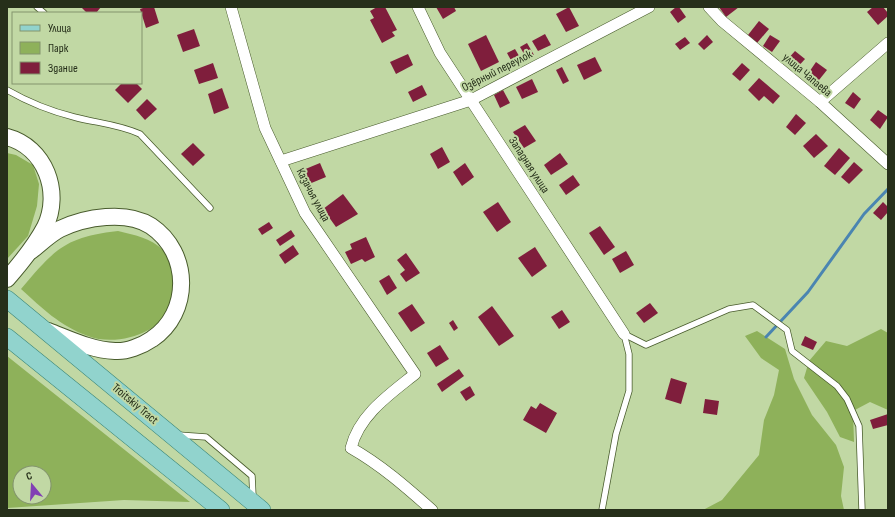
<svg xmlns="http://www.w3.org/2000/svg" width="895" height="517" viewBox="0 0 895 517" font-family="'Sofia Sans Condensed',sans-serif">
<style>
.green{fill:#8eb15a;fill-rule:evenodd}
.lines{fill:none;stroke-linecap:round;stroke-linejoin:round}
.stream{stroke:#4a85b1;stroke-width:3}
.building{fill:#7f1e3c}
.service-casing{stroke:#485b2c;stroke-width:7}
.minor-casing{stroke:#485b2c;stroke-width:12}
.secondary-casing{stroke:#485b2c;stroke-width:18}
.primary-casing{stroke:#3c8779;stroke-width:18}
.service{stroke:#fff;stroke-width:5.5}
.minor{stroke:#fff;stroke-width:11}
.secondary{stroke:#fff;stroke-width:16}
.primary{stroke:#91d3cd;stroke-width:17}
.labels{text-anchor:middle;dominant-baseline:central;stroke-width:4;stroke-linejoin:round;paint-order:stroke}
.street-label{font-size:12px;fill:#262f1a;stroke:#c1d8a4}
</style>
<rect width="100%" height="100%" fill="#c1d8a4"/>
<g class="green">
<polygon points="7,153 16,155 33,165 39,184 37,206 28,236 7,259"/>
<path d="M118,231C134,235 151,238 163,250C169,256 174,272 174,281C174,287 175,296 173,302C163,334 116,347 88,336C60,326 42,308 21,289C55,249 65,237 118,231Z"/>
<polygon points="881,329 888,333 888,410 870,402 853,411 854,442 840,437 827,412 804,378 809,361 826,341 847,346"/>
<polygon points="757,331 785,349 794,379 812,415 836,445 844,467 841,496 844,510 703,510 722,500 759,455 764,420 774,395 779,370 761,358 745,336"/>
<path d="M7,356L190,502L124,500L7,508ZM20,473H44V497H20Z"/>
</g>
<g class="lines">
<polyline class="stream" points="766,337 808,292 864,214 888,189"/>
</g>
<g class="building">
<polygon points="81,7 101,7 96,13 87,13"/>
<polygon points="146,7 154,7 159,23 146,28 140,9"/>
<polygon points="377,7 385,7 397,30 392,32 395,36 382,43 370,20 374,18 370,11"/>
<polygon points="436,7 454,7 456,11 443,19"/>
<polygon points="569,7 579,26 566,32 556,14"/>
<polygon points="676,7 679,7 686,17 678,23 670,12"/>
<polygon points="719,7 739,7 726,17"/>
<polygon points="873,7 883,7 888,13 888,16 878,25 867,12"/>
<polygon points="759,21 769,29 757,43 748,35"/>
<polygon points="194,29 200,46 183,52 177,35"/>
<polygon points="545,34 551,45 538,51 532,41"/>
<polygon points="486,35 499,62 481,71 468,44"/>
<polygon points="707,35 713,42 704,50 698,44"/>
<polygon points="770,35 780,41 772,52 763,46"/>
<polygon points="685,37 690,43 680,50 675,44"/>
<polygon points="527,43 534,55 527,59 520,47"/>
<polygon points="515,49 522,61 514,66 507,53"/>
<polygon points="795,51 805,59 796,69 787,60"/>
<polygon points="408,54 413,65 396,74 390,62"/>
<polygon points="595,57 602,71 584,80 577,65"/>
<polygon points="816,62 827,70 815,85 805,78"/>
<polygon points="213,63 218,78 199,84 194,70"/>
<polygon points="742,63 750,70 740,81 732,74"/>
<polygon points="562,67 569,81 563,84 556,70"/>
<polygon points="759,78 780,96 773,104 764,96 759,101 748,90"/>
<polygon points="532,79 538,92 522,99 516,87"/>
<polygon points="122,83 136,83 142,89 128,103 115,90"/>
<polygon points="422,85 427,95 413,102 408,92"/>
<polygon points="222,88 229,108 214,114 208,94"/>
<polygon points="503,90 510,103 500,108 494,95"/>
<polygon points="853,92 861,99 854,109 845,103"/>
<polygon points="147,99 157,109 145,120 136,110"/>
<polygon points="878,110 888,117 880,129 870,120"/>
<polygon points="796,114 806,123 795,135 786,127"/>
<polygon points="525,125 536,141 524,148 513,132"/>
<polygon points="816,134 828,146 814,158 803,146"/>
<polygon points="193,143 205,155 193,166 181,154"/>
<polygon points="442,147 450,162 438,169 430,154"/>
<polygon points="839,148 850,158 835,175 824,166"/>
<polygon points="560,153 568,164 551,175 544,165"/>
<polygon points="854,162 863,170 849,184 841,177"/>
<polygon points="320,163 326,177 309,184 303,170"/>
<polygon points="465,163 474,177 462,186 453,172"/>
<polygon points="573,175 580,185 566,195 559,185"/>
<polygon points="343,194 358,214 336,227 323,209"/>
<polygon points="498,202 511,222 497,232 483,212"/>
<polygon points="883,202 888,207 888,212 881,220 873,213"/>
<polygon points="269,222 273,228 262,235 258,229"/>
<polygon points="600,226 615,247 604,255 589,233"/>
<polygon points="291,230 295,236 280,246 276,240"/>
<polygon points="366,237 375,257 365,262 362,259 351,264 345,252 352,249 350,244"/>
<polygon points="293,245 299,254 285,264 279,255"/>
<polygon points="535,247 547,266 532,277 518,258"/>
<polygon points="626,251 634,265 620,273 612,259"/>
<polygon points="406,253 420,273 406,282 400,274 405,270 397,260"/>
<polygon points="389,275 397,288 387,295 379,281"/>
<polygon points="650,303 658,313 644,323 636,313"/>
<polygon points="412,304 425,323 411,332 398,313"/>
<polygon points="492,306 514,336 499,346 478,317"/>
<polygon points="562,310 570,322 559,329 551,317"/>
<polygon points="453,320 458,328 454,331 449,323"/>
<polygon points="805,336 817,342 813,350 801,345"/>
<polygon points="440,345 449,359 436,367 427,353"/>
<polygon points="459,369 464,376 442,392 437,384"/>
<polygon points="671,378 687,383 681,404 665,399"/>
<polygon points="470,386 475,395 466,401 460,392"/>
<polygon points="705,399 719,401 717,415 703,413"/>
<polygon points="540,403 557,413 546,433 523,420 531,406 536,409"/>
<polygon points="888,414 888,425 873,429 870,420"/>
</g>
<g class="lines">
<g class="service-casing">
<g id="service">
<polyline points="37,7 44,13"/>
<path d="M7,90C28,102 50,111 74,117C96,123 118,124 140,134L210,208"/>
<polyline points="624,334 646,345 729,309 753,305 787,330 792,351 837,386 847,399 859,426 862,510"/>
<polyline points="178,435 206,437 252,476 253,497"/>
<polyline points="602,510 616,434 629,391 629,354 624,334"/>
</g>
</g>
<g class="minor-casing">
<g id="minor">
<path d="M231,7L265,128L305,213L415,374C390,394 359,415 351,448C381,465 406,487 432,510"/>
<polyline points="418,7 440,53 624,334"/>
<polyline points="709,7 722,21 820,102 888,164"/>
<polyline points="820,102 888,43"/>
<polyline points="281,161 471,100 649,7"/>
</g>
</g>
<g class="secondary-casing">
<g id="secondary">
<path d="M7,137C45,147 62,192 45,227C35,246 21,263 7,279"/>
<path d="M31,251C40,244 50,234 60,229C85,217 127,210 151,226C191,253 191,313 152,339C142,346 126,352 115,351C91,350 69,339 48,331"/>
</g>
</g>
<g class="primary-casing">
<g id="primary">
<polyline points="7,299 262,510"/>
<polyline points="7,337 221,510"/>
</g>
</g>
<use href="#service" class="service"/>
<use href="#minor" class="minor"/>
<use href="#secondary" class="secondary"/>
<use href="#primary" class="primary"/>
</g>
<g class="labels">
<g class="street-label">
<text transform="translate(497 71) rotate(-27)">Озёрный переулок</text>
<text transform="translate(807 75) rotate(40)">улица Чапаева</text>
<text transform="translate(529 165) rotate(57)">Западная улица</text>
<text transform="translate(313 195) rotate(62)">Казачья улица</text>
<text transform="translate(135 404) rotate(40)">Troitskiy Tract</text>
</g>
</g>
<rect width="895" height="517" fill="none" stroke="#262f1a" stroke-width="16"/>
<rect x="12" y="12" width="130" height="72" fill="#c1d8a4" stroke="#83946d"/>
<rect x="20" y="25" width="20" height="6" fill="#91d3cd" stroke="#83946d"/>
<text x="48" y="32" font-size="12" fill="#262f1a">Улица</text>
<rect x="20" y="42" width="20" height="12" fill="#8eb15a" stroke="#83946d"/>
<text x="48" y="52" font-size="12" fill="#262f1a">Парк</text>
<rect x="20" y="62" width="20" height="12" fill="#7f1e3c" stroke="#83946d"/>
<text x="48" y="72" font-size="12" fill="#262f1a">Здание</text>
<g transform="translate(32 485) rotate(342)"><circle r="19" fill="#c1d8a4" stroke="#83946d"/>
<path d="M0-3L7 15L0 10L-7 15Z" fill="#8240b4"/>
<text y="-6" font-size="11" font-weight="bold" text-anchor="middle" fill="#262f1a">С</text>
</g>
</svg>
